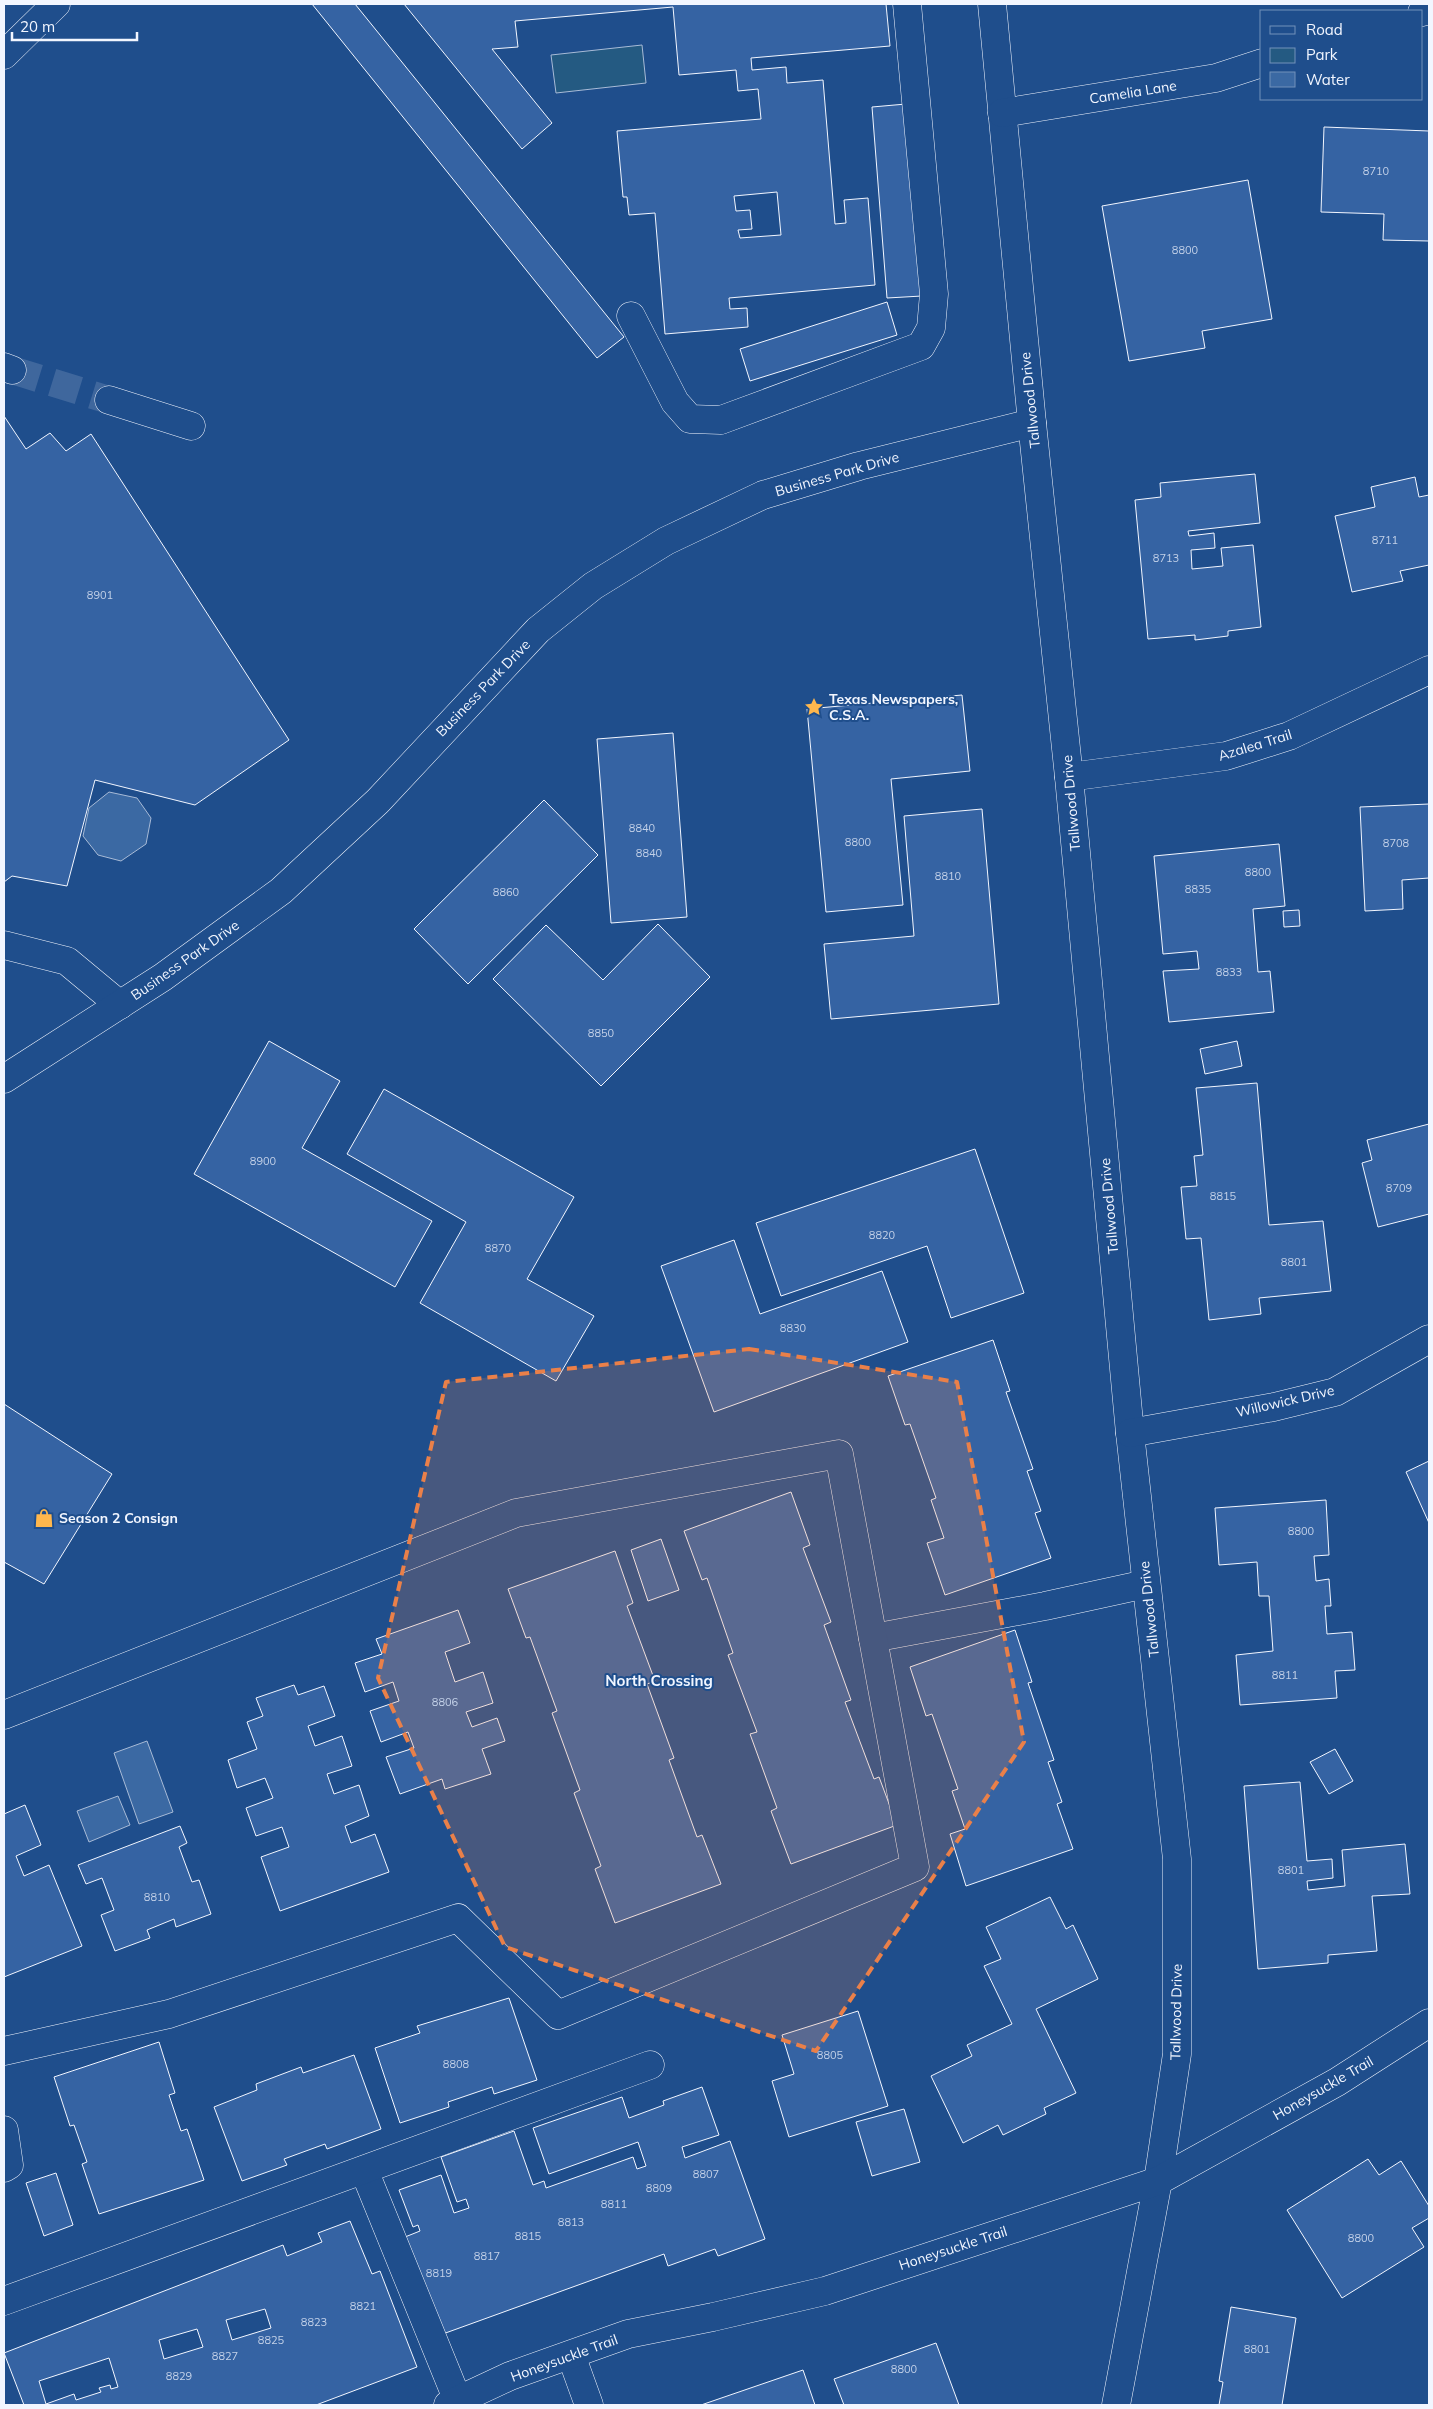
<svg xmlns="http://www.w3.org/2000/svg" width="1433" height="2409" viewBox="0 0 1433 2409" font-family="Mulish,sans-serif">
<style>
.green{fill:#245a82;stroke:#a8bbd7}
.water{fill:#3b69a3;stroke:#a8bbd7}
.building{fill:#3563a3;stroke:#f2f6ff;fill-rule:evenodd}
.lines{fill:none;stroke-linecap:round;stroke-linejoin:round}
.minor-tunnel{stroke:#3f679d;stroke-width:28;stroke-dasharray:28 14;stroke-linecap:butt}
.minor-casing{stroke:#f2f6ff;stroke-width:29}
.major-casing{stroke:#f2f6ff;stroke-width:29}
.minor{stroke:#1f4e8c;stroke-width:28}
.major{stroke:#1f4e8c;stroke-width:28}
.marked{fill:#ea8049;fill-opacity:0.2;stroke:#ea8049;stroke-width:4;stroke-dasharray:10 6;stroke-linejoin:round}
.labels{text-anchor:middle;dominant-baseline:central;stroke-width:4;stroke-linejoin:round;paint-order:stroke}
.number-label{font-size:11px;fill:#c3d1e8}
.street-label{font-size:14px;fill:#f2f6ff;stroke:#1f4e8c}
.poi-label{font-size:14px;font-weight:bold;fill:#f2f6ff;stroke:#1f4e8c;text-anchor:start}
.neighbourhood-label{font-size:15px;font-weight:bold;fill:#f2f6ff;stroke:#1f4e8c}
</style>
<rect width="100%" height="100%" fill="#1f4e8c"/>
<polygon class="green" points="642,45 646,83 556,93 551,55"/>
<g class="water">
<polygon points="109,792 137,798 151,818 146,844 121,861 98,855 83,836 89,808"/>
<polygon points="147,1741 173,1812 139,1824 114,1753"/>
<polygon points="118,1796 130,1825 89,1842 77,1811"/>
</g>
<g class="building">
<polygon points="312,4 355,4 624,337 597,358"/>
<path d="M404,4H886L890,46L751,58L752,70L786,67L787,83L823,80L835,224L846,223L844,200L868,198L875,285L729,298L730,309L747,308L748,327L665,334L655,213L629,215L627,197H623L617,131L761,119L758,89L738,91L736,70L679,75L673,7L515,21L518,47L492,49L552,123L522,149ZM777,192L781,235L740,238L738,230L752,229L750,210L736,211L734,196Z"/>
<polygon points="906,104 922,296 887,298 872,107"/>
<polygon points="1324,127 1429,131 1429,241 1383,240 1384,214 1321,212"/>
<polygon points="1248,180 1272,319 1202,331 1205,348 1129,361 1102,206"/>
<polygon points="887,302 897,335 750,381 740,349"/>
<polygon points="4,416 26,449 50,433 66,451 91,434 289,740 195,805 95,780 67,886 12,876 4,882"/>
<polygon points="1255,474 1260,523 1188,531 1189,536 1214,533 1215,548 1191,550 1192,569 1223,566 1221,548 1253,545 1261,627 1228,631 1228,636 1195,640 1195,635 1148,639 1135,500 1161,497 1160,483"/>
<polygon points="1415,477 1419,497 1429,495 1429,565 1400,571 1403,581 1352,592 1335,516 1375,507 1371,487"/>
<polygon points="962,695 970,771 891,779 903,905 826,912 807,709"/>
<polygon points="673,733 687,917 611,923 597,739"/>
<polygon points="544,800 598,855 468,984 414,929"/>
<polygon points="1429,804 1429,878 1402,880 1403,909 1365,911 1360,807"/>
<polygon points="982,809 999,1004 831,1019 824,944 914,936 904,816"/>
<polygon points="1279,844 1285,906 1253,909 1258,972 1270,971 1274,1012 1169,1022 1163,971 1199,969 1197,951 1163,954 1154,856"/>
<polygon points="1299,910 1300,926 1284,927 1283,911"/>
<polygon points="658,924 710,977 601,1086 493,979 546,925 603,980"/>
<polygon points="269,1041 340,1081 302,1148 432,1221 395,1287 194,1174"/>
<polygon points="1237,1041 1242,1066 1205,1074 1200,1049"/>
<polygon points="1257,1083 1269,1225 1323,1221 1331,1291 1259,1298 1261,1314 1209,1320 1201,1238 1186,1239 1181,1187 1197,1186 1194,1156 1203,1155 1196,1088"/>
<polygon points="384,1089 574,1197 527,1279 594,1316 556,1381 420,1303 466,1222 347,1154"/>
<polygon points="1429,1124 1429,1214 1378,1227 1362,1163 1372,1160 1367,1140"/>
<polygon points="975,1149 1024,1293 951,1318 927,1246 781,1296 756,1223"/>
<polygon points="734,1240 760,1314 882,1271 908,1342 714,1412 661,1266"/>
<polygon points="993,1340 1010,1391 1006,1392 1033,1469 1027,1471 1041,1511 1035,1513 1051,1558 945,1595 927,1543 944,1538 931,1500 936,1498 910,1424 905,1425 888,1376"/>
<polygon points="4,1404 112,1474 44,1584 4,1562"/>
<polygon points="1429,1461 1429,1523 1406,1472"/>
<polygon points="791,1492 810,1545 803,1548 831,1622 824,1625 851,1700 845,1702 874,1779 879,1777 897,1825 791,1864 771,1811 777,1808 750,1734 757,1732 728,1655 733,1653 707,1578 702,1580 684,1531"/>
<polygon points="1326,1500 1329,1555 1314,1556 1316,1581 1329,1579 1331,1606 1325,1606 1327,1634 1352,1632 1355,1670 1335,1671 1337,1698 1240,1705 1236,1655 1273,1651 1269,1596 1259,1596 1257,1562 1219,1565 1215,1508"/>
<polygon points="661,1539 679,1590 648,1601 631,1550"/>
<polygon points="615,1551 633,1603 627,1606 655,1681 647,1684 674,1758 669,1760 697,1837 702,1835 721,1884 615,1923 595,1869 601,1866 574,1793 580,1790 552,1713 557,1711 530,1637 526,1638 508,1589"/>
<polygon points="458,1610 470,1643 445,1652 455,1682 483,1672 493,1703 466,1712 472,1727 497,1718 505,1741 482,1749 491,1774 445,1789 442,1779 400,1794 386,1757 414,1748 408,1732 381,1742 370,1711 399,1701 393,1682 365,1692 355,1663 382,1654 376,1639"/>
<polygon points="1015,1630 1032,1682 1028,1683 1054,1760 1048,1762 1062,1802 1057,1804 1073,1849 966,1886 950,1834 965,1829 952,1791 958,1789 932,1714 926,1716 910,1667"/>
<polygon points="294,1685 298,1695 324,1686 335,1716 308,1726 315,1746 342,1736 352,1766 327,1774 334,1794 359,1785 369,1816 345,1826 351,1843 375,1834 389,1872 280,1911 261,1857 289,1847 282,1827 256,1836 246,1808 273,1798 265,1778 237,1788 228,1760 257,1749 247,1722 263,1716 256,1698"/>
<polygon points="1335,1749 1353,1781 1329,1794 1310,1762"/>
<polygon points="1300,1782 1307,1861 1332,1859 1333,1878 1307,1881 1308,1890 1345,1886 1342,1850 1405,1844 1410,1894 1372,1896 1377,1951 1328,1955 1328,1963 1258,1969 1244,1786"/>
<polygon points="25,1805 41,1845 16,1856 24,1876 49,1865 82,1946 4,1977 4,1814"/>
<polygon points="180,1826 187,1843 179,1847 192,1882 199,1880 211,1914 176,1927 174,1919 147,1930 150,1938 115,1951 101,1915 114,1910 102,1878 86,1884 78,1865"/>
<polygon points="1050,1897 1066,1929 1073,1925 1098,1979 1036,2009 1076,2093 1044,2108 1046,2114 1003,2135 998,2125 963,2143 931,2076 972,2056 967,2045 1012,2024 984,1966 1001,1959 986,1927"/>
<polygon points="509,1998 537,2080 494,2094 492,2087 448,2102 449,2107 400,2123 375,2048 420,2033 417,2026"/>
<polygon points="858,2011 888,2106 789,2137 772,2081 794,2074 782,2035"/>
<polygon points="159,2042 175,2093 169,2095 181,2131 187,2129 204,2180 99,2214 82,2164 87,2162 74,2125 70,2126 54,2077"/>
<polygon points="354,2055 381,2129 327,2149 325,2144 284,2159 287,2165 242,2181 214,2107 257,2090 256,2084 301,2067 303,2073"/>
<polygon points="702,2087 719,2135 682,2147 685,2158 730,2141 765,2239 718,2256 715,2249 668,2266 664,2254 440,2335 405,2237 420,2231 418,2225 413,2227 399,2190 441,2175 454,2213 469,2208 466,2199 457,2202 441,2157 514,2131 533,2185 544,2181 546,2188 633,2157 637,2169 646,2166 638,2142 549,2174 533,2128 622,2097 629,2118 664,2105 663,2101"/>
<polygon points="904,2109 920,2162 872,2176 856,2122"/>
<polygon points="1368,2159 1379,2175 1401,2161 1429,2206 1429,2218 1412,2228 1424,2247 1342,2298 1287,2210"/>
<polygon points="56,2173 73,2225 44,2236 26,2183"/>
<path d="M350,2221L372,2274L380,2271L417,2367L316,2405H24L4,2353L283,2245L287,2256L322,2242L318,2233ZM265,2309L271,2328L232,2340L226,2320ZM197,2329L203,2347L164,2359L159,2340ZM109,2358L118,2387L111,2389L110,2385L99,2388L101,2392L76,2400L74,2394L46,2404L39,2381Z"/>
<polygon points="1231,2307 1296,2318 1282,2405 1219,2405 1223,2382 1219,2381"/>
<polygon points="936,2343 959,2405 844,2405 834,2379"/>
<polygon points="803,2370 815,2405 701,2405"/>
</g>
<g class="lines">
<polyline class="minor-tunnel" points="12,370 109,400"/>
<g class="minor-casing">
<g id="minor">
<polyline points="992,4 1032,423 1069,777 1130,1433 1177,1859 1177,2054 1158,2181 1116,2405"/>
<polyline points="1422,12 1429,10"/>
<polyline points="1002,113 1216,78 1262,63"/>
<polyline points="631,316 675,402 690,419 721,420 921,346 931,328 934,294 907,4"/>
<polyline points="4,367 12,370"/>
<polyline points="109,400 191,426"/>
<polyline points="1069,777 1226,756 1289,736 1429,670"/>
<polyline points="4,945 67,961 120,1005"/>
<polyline points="4,1079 163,977 281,891 378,801 538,630 593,586 666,541 763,495 859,466 1032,423"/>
<polyline points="1130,1433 1274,1407 1335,1392 1429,1339"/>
<polyline points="873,1638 1045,1606 1146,1584"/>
<polyline points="4,1715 516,1513 839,1454 915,1867 558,2015 458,1918 169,2014 4,2051"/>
<polyline points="4,2130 9,2165 4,2168"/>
<polyline points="364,2170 458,2401"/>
<polyline points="4,2301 650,2065"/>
<polyline points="571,2355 589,2405"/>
<polyline points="448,2405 510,2376 628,2334 713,2317 825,2291 1158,2181 1337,2082 1429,2023"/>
</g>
</g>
<g class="major-casing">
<polyline id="major" points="4,55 56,4"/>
</g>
<use href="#minor" class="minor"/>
<use href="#major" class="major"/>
</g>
<path class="marked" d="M749,1349L957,1382L1024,1742L816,2051L505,1947L378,1678L446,1382Z"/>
<defs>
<g id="sight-bare" transform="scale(1.5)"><path d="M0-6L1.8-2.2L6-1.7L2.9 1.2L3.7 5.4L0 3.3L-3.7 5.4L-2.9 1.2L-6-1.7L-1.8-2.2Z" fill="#ffb74d" stroke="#1f4e8c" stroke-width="2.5" paint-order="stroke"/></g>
<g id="shop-bare" transform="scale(1.5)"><path d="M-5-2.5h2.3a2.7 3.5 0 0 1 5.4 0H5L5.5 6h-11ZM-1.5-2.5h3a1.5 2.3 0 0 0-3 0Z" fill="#ffb74d" stroke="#1f4e8c" stroke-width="2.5" paint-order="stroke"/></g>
</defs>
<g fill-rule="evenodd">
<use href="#sight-bare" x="814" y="707"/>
<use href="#shop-bare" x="44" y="1518"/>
</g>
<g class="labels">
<g class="number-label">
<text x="1376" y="171">8710</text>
<text x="1185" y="250">8800</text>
<text x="1385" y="540">8711</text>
<text x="1166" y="558">8713</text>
<text x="100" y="595">8901</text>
<text x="642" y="828">8840</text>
<text x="858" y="842">8800</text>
<text x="1396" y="843">8708</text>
<text x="649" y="853">8840</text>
<text x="1258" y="872">8800</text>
<text x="948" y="876">8810</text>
<text x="1198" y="889">8835</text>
<text x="506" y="892">8860</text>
<text x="1229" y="972">8833</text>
<text x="601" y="1033">8850</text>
<text x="263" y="1161">8900</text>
<text x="1399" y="1188">8709</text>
<text x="1223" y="1196">8815</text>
<text x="882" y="1235">8820</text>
<text x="498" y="1248">8870</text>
<text x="1294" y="1262">8801</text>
<text x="793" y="1328">8830</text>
<text x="1301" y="1531">8800</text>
<text x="1285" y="1675">8811</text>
<text x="445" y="1702">8806</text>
<text x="1291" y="1870">8801</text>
<text x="157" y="1897">8810</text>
<text x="830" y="2055">8805</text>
<text x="456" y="2064">8808</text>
<text x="706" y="2174">8807</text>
<text x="659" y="2188">8809</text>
<text x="614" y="2204">8811</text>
<text x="571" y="2222">8813</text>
<text x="528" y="2236">8815</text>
<text x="1361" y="2238">8800</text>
<text x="487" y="2256">8817</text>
<text x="439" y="2273">8819</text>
<text x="363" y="2306">8821</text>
<text x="314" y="2322">8823</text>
<text x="271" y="2340">8825</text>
<text x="1257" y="2349">8801</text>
<text x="225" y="2356">8827</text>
<text x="904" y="2369">8800</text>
<text x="179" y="2376">8829</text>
</g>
<g class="street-label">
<text transform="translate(1133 92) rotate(-9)">Camelia Lane</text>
<text transform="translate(1030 400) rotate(-96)">Tallwood Drive</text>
<text transform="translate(837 474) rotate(-16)">Business Park Drive</text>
<text transform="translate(483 688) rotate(-46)">Business Park Drive</text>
<text transform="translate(1255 745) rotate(-17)">Azalea Trail</text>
<text transform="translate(1071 803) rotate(-95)">Tallwood Drive</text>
<text transform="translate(185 960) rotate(-35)">Business Park Drive</text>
<text transform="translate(1109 1206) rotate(-95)">Tallwood Drive</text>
<text transform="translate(1285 1401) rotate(-13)">Willowick Drive</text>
<text transform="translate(1149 1609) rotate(-96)">Tallwood Drive</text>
<text transform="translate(1176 2012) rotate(-89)">Tallwood Drive</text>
<text transform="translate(1323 2088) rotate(-30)">Honeysuckle Trail</text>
<text transform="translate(953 2248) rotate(-18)">Honeysuckle Trail</text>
<text transform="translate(564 2358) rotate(-20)">Honeysuckle Trail</text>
</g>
<g class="poi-label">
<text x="829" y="699">Texas Newspapers,<tspan x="829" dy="16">C.S.A.</tspan></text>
<text x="59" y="1518">Season 2 Consign</text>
</g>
<g class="neighbourhood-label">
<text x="659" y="1680">North Crossing</text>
</g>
</g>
<rect width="1433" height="2409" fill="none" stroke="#f2f6ff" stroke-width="10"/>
<rect x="1260" y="10" width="162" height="90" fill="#1f4e8c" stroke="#7391ba"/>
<rect x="1270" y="26" width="25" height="8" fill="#1f4e8c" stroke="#7391ba"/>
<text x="1306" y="35" font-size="15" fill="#f2f6ff">Road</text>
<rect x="1270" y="48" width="25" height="15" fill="#245a82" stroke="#7391ba"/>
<text x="1306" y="60" font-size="15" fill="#f2f6ff">Park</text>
<rect x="1270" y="72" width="25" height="15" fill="#3b69a3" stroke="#7391ba"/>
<text x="1306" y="85" font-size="15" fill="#f2f6ff">Water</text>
<path d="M12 32v8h125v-8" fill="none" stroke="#f2f6ff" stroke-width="2.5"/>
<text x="20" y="32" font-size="15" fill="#f2f6ff" stroke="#1f4e8c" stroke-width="4" paint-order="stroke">20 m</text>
</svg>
